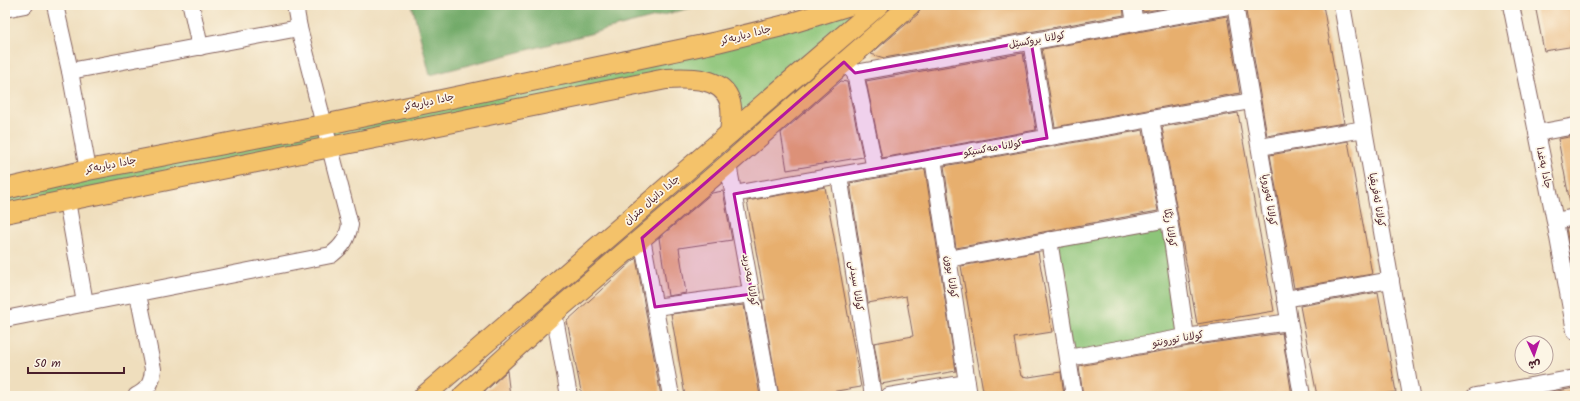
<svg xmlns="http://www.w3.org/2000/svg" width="1580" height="401" viewBox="0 0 1580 401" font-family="Kalam,'Playpen Sans Arabic',sans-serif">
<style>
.green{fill:#8dc579;stroke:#6c7252}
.forest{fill:#72aa69;stroke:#5e644a}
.building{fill:#e7af6e}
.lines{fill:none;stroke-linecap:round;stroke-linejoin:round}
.minor-casing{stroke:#84625e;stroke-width:18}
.major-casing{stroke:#84625e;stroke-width:22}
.minor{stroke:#fff;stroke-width:16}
.major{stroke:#f4c26a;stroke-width:20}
.marked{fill:#b5179e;fill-opacity:0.2;stroke:#b5179e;stroke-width:3;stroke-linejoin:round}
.labels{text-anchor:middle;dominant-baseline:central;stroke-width:3.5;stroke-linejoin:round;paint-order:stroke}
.street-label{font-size:10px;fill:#4a1f2b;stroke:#fcf5e5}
</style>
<rect width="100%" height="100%" fill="#fcf5e5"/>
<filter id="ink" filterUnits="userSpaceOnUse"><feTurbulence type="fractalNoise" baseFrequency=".025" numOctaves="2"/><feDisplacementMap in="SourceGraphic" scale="8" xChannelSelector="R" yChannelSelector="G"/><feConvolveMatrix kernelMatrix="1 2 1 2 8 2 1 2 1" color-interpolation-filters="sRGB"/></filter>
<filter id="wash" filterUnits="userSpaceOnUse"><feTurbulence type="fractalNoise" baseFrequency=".012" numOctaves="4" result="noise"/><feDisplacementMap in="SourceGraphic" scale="16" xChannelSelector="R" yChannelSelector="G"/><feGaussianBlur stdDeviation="0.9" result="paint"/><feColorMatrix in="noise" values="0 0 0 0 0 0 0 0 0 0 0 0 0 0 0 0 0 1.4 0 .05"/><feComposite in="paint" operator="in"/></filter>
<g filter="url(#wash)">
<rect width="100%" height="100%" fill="#efdebd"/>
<g class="green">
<polygon points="850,5 879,5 730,133 731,103 699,79 5,213 5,189"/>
<polygon points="1169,219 1186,337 1068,358 1049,240"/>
</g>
<polygon class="forest" points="412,5 702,5 430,75"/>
<g id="blocks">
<g class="building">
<polygon points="921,5 1123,5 1124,15 884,58 871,54 918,14"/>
<polygon points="1142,5 1181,5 1143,12"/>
<polygon points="1245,5 1323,5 1344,123 1267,136"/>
<polygon points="1535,5 1575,5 1575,46 1544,51"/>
<polygon points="1227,16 1240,93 1055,127 1042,49"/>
<polygon points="1023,53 1036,130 882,158 866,81"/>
<polygon points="841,81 847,82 863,157 787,170 781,133"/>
<polygon points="1238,113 1274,311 1197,324 1162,127"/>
<polygon points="1143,130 1158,211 956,248 944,166"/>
<polygon points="1575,136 1575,202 1570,203 1558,139"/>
<polygon points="1348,141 1372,274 1294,288 1270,155"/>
<polygon points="925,169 956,371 881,384 874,343 913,336 906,296 868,303 850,183"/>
<polygon points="825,187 861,387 806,396 779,396 762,300 765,300 747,201"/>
<polygon points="723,191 732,240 679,248 686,293 668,296 659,238 712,193"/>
<polygon points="1575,227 1575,262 1572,263 1566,228"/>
<polygon points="1038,252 1052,332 1014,338 1017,358 1021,376 1029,377 1061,372 1064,396 984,396 961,266"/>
<polygon points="636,258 661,396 582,396 567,321"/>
<polygon points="1378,292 1396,392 1369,396 1317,396 1300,306"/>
<polygon points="744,305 760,396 685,396 671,314"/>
<polygon points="1282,333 1292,396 1083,396 1079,366 1189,346"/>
<polygon points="507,371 510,396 480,396"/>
<polygon points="1575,388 1575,396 1540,396 1540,394"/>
</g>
</g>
</g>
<g filter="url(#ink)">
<use href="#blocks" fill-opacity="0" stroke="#84625e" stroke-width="1"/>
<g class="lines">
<g class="minor-casing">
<g id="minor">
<polyline points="55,5 70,71 88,170"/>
<polyline points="191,5 200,47"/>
<polyline points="1132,5 1135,23"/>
<polyline points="1235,5 1302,396"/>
<polyline points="1342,5 1411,396"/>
<polyline points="1511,5 1555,221 1575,331"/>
<polyline points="5,9 25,5"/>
<polyline points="1031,41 1047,138"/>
<polyline points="844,62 855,73 1235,5"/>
<polyline points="70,71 299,28"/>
<polyline points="855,73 875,169"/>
<polyline points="1151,119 1169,219 1186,337"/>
<polyline points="1537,133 1575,126"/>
<polyline points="1260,147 1364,129"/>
<polyline points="933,158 969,396"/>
<polyline points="728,164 770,396"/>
<polyline points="839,175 873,396"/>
<polyline points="734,194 1251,101"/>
<polyline points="67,201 85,303"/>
<polyline points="1555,221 1575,217"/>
<polyline points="642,238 671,396"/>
<polyline points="1049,240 1074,396"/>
<polyline points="948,259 1169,219"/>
<polyline points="1285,299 1391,280"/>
<polyline points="655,307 752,294"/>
<polyline points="554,313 569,396"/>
<path d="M5,319L331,255C343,246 347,239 350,225L299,28L295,5"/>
<polyline points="1068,358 1186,337 1289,322"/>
<path d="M136,396C149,389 152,383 153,369L138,294"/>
<polyline points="889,396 967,383"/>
<polyline points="1475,396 1575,378"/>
</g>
</g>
<g class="major-casing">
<g id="major">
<polyline points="5,189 88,170 323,125 717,42 782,26 850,5"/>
<path d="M5,213L666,79C688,78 723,76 730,102C733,112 731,124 730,133"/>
<polyline points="424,396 879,5"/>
<polyline points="463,396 554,313 728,164 910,5"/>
</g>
</g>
<use href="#minor" class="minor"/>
<use href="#major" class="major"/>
</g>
</g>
<path class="marked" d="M1031,41L1047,138L734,194L752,294L655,307L642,238L844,62L855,73Z"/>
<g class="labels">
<g class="street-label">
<text transform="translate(746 35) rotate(-14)">جادا دیاربه‌كر</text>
<text transform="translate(1037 40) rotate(-10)">كولانا بروکسێل</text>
<text transform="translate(429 102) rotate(-12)">جادا دیاربه‌كر</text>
<text transform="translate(993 148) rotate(-10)">كولانا مەکسیکو</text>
<text transform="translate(111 165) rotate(-11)">جادا دیاربه‌كر</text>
<text transform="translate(1544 168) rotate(78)">جادا بەغدا</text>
<text transform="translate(652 200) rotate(-41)">جادا دانيال متران</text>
<text transform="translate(1269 200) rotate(81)">كولانا ئه‌وروپا</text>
<text transform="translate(1377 200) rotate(80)">كولانا ئه‌فریقیا</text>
<text transform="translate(1170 228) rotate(81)">كولانا رێگا</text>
<text transform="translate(951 277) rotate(81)">كولانا بوون</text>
<text transform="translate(750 280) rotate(80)">كولانا مه‌درید</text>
<text transform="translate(856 286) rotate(81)">كولانا سيدنى</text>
<text transform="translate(1178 339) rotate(-10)">كولانا تورونتو</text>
</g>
</g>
<rect width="1580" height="401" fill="none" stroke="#fcf5e5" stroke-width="20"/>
<g transform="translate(1534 355) rotate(177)"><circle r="19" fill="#fcf5e5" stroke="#b59f9b"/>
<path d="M0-3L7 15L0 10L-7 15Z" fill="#b5179e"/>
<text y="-6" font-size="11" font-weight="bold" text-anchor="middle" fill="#4a1f2b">ش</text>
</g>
<path d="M28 367v6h96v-6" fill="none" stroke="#4a1f2b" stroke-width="2"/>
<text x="34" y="367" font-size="12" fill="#4a1f2b" stroke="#fcf5e5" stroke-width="3" paint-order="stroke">50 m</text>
</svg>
